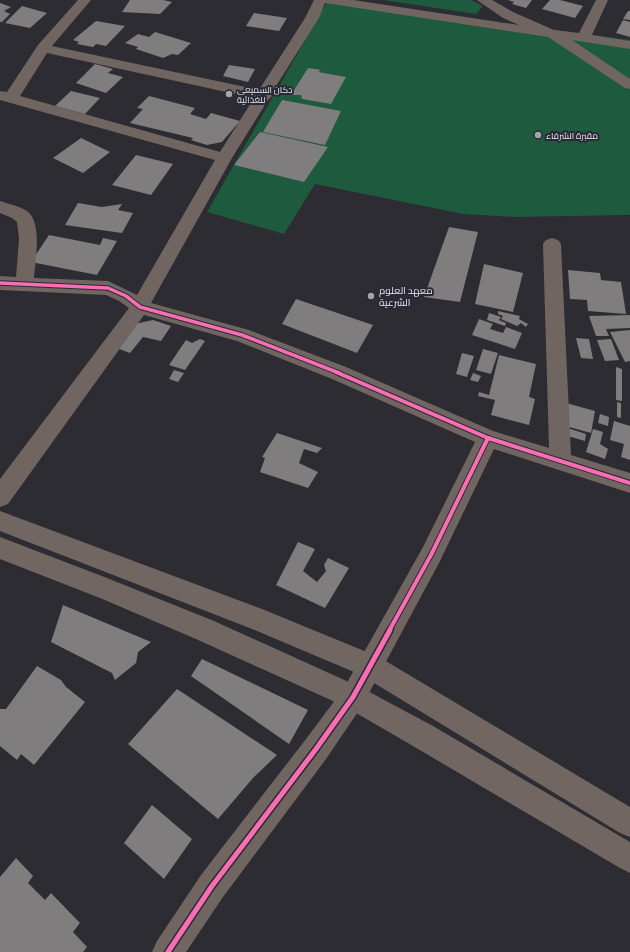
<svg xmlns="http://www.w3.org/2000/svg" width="630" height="952" viewBox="0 0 630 952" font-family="Commissioner,Cairo,sans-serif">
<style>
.green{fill:#1d5a3e}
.building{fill:#807d7f}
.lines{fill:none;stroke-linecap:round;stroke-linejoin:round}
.minor{fill:#706560;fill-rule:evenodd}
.major{fill:#716661;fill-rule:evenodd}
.cycleway-far2-casing{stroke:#292a35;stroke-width:5.5}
.cycleway-far1-casing{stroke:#292a35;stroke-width:6}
.cycleway-casing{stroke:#292a35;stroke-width:8}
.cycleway-far2{stroke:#f96db3;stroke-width:3.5}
.cycleway-far1{stroke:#f96db3;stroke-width:4}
.cycleway{stroke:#f96db3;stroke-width:5}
.poi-dot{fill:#a4a4ac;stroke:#292a35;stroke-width:1.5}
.labels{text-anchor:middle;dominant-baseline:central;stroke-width:4;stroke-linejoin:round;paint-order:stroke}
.far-poi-label{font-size:9px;fill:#e5e5ed;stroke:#292a35;text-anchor:start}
.poi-label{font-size:10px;fill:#e5e5ed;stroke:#292a35;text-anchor:start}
</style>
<rect width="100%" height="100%" fill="#2c2c32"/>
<g class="green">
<polygon points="328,0 630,40 630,215 515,217 463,214 315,184 284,234 207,212"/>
<polygon points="383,0 471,0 483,6 476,14"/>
</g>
<g class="building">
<polygon points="130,0 163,0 172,2 160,14 122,12"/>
<polygon points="508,0 532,0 526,8 512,4 514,2"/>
<polygon points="550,0 560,0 583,6 575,18 542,9"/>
<polygon points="0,3 11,7 4,11 10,14 2,22 0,22"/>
<polygon points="22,6 47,13 30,28 5,23"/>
<polygon points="628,11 630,11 630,20 623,19"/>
<polygon points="254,13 287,18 279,31 246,26"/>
<polygon points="623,20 630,22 630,37 616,33"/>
<polygon points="96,21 125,26 106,46 96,44 93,47 77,44 79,42 73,40"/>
<polygon points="155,32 191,43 178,55 172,54 163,58 136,49 138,47 125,43 138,34 149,37"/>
<polygon points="95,64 113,69 108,73 123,77 106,93 76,83"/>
<polygon points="229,65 255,69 248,82 223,76"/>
<polygon points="308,68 321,70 318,72 346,77 331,104 302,99 301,95 291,95"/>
<polygon points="71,91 100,98 85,114 55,106"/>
<polygon points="149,96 195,108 190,114 206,119 211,113 240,121 222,142 207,145 191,140 193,138 130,123 143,109 137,108"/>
<polygon points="282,100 341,111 325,145 263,132"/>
<polygon points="260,132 328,147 304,182 234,165"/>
<polygon points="81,138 110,152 83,173 53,158"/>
<polygon points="136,155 173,164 151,195 112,185"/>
<polygon points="78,203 102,207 122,204 118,210 133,213 122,233 65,225"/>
<polygon points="449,227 478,232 460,302 424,297"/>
<polygon points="49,235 100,245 103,238 117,241 97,275 31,262"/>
<polygon points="484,264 523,273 513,312 475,304"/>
<polygon points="568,270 600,273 601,280 621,282 626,314 588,311 587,300 570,299"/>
<polygon points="296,299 373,325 357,353 282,324"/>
<polygon points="498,311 520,316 519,319 528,324 526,327 521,323 517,326 501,319 503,316 498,314"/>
<polygon points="489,313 501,317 499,320 506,323 505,326 487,320"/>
<polygon points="630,315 630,328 606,329 609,336 596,336 589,316"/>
<polygon points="479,319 493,324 490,329 503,333 506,327 522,333 515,349 472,335"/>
<polygon points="153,320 171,326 161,341 143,337 130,353 114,347 130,325"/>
<polygon points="630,330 630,361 625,362 610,332"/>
<polygon points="576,338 589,339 593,359 581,358"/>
<polygon points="200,339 205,341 185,370 169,365 186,340 192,343"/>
<polygon points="611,339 619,360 605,361 597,340"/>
<polygon points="483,349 498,353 491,374 476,370"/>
<polygon points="462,353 474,356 467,377 456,374"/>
<polygon points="499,355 536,364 529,397 535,399 529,425 491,415 495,400 478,396 479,392 489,395"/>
<polygon points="616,367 622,369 622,401 616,400"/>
<polygon points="174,370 184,373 178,382 169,379"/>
<polygon points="473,373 481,376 478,382 470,380"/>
<polygon points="617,402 621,403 621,418 617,417"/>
<polygon points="566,403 595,411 591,433 562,425"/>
<polygon points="600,414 609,417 608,426 598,423"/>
<polygon points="614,421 630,426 630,460 621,457 624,444 610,440"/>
<polygon points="561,426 586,434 585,441 561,434"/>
<polygon points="593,429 603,432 600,444 608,449 605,459 586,452"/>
<polygon points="277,433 322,448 317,453 304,449 299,463 318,472 308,488 260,472 265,458 262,457"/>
<polygon points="298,542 315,549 303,571 317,582 326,571 324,565 328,558 349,568 325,608 276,585"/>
<polygon points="63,605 151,642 138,652 136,663 115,680 112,673 51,642"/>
<polygon points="202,659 308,710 289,744 191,676"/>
<polygon points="37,666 61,680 66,687 85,702 34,765 21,754 17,760 0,746 0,709 6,709"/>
<polygon points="177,689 277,755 253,778 218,819 128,744"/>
<polygon points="152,805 192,839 164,879 124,843"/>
<polygon points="16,858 33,876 28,883 45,900 51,893 80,923 73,932 87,947 83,952 0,952 0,877"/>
</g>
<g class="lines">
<path class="minor" d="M78,0H91L52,46L259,90L305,18L314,0H353L519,25L503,18L477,0H492L513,12L554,30L579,33L596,0H608L592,35L630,41V49L572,40L630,79V89L625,88L548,37L325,3L319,18L271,94L272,96L268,100L232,158L151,303L249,330L346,367L493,431L549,448L543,244L546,240L552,238L558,240L561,244L571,455L630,473V493L494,449L439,563L362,706L326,759L223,897L186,952H152L157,941L201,875L306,739L344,688L423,547L475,442L332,379L237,341L144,315L8,504L0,507V479L129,308L119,301L106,295L0,290V276L16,277L19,239L17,222L12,218L0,213V201C9,204 19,206 27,211C43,223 35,261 34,278L108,281L137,295L215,160L0,100V91L7,92L38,45ZM47,53L254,98L220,152L20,96Z"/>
<g class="major">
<polygon points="0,511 262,609 379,657 630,807 630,837 620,833 361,675 257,631 0,531"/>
<polygon points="0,537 107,578 214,621 362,688 433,726 630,842 630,873 620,868 413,746 344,706 196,639 100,598 0,559"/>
</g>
<g class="cycleway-far2-casing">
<polyline id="cycleway-far2" points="0,283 108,288 126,296 140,307 242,335 339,373"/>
</g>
<g class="cycleway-far1-casing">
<g id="cycleway-far1">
<polyline points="336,372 488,438 630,483"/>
<polyline points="389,631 431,555 488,438"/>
</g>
</g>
<g class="cycleway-casing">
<polyline id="cycleway" points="168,952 212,886 316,749 353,697 390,630"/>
</g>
<use href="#cycleway-far2" class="cycleway-far2"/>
<use href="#cycleway-far1" class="cycleway-far1"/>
<use href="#cycleway" class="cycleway"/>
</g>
<g class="poi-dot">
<circle cx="229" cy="94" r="4"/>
<circle cx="538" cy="135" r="4"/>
<circle cx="371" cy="296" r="4"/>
</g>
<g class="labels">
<g class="far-poi-label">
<text x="237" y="89">دكان السميعي<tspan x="237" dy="10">للغذائية</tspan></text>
<text x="546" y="135">مقبرة الشرفاء</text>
</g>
<g class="poi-label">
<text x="379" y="290">معهد العلوم<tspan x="379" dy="12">الشرعية</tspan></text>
</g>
</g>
</svg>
